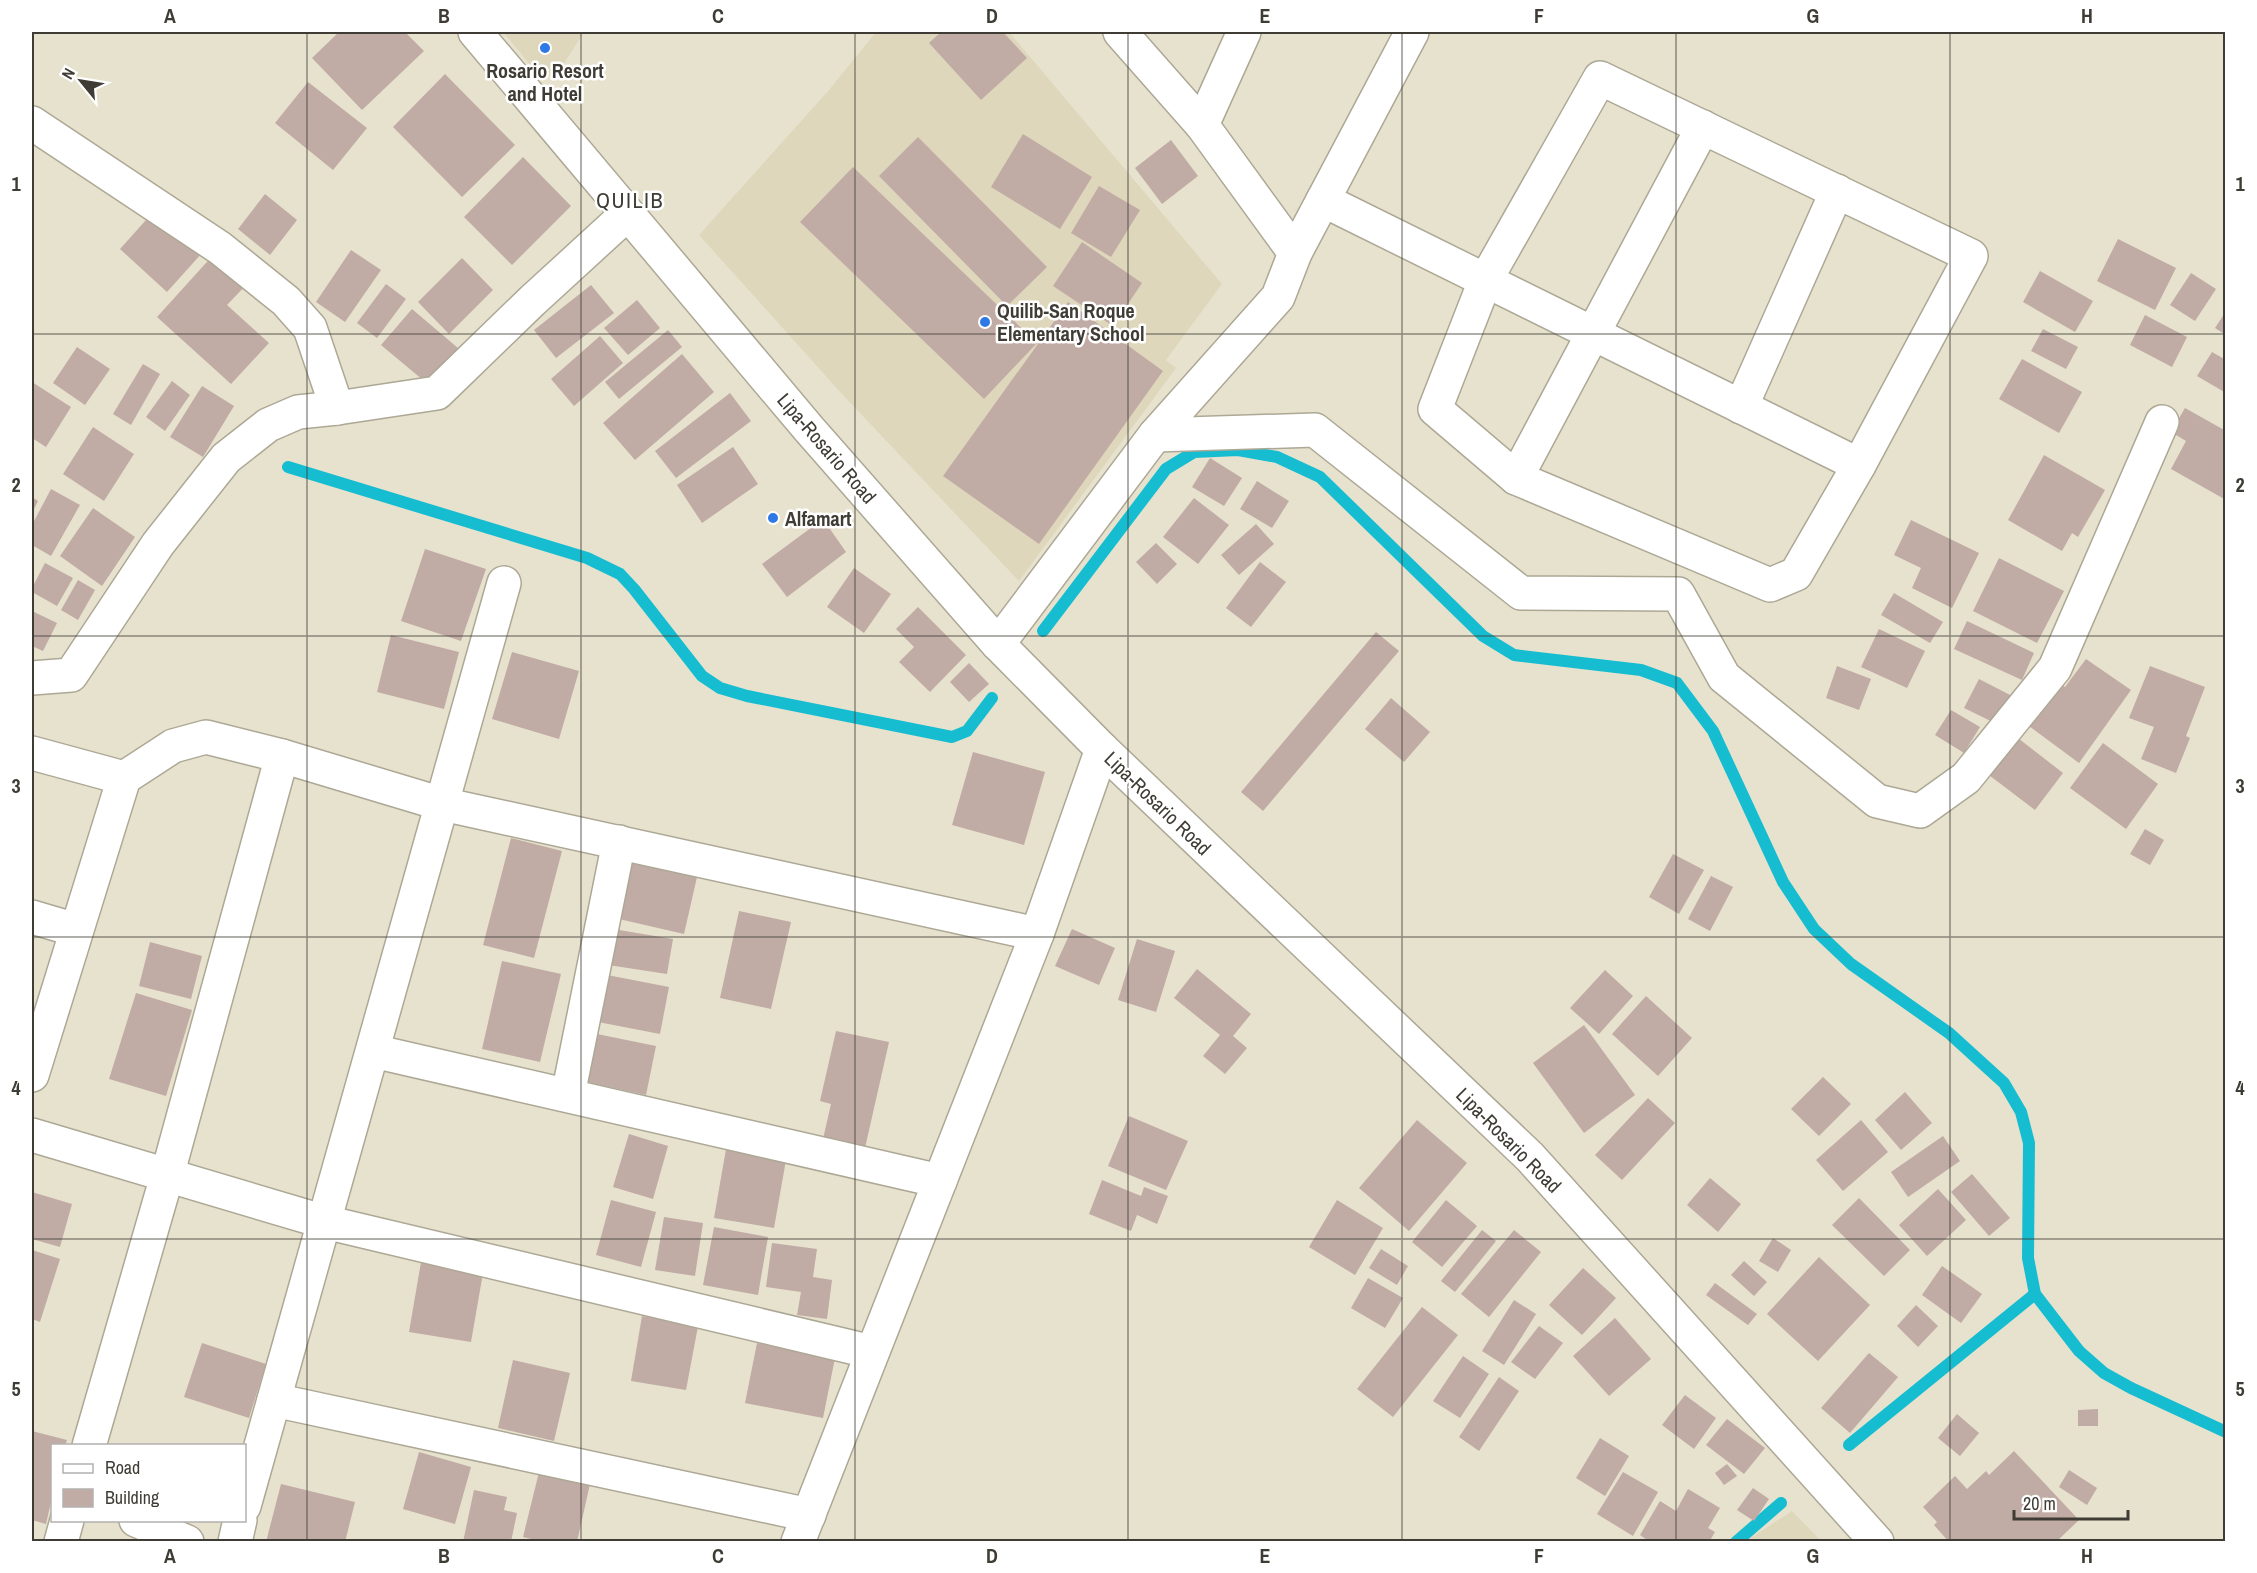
<svg xmlns="http://www.w3.org/2000/svg" width="2257" height="1573" viewBox="0 0 2257 1573" font-family="'Archivo Narrow',sans-serif">
<style>
.built{fill:#ded7bc}
.lines{fill:none;stroke-linecap:round;stroke-linejoin:round}
.stream{stroke:#16bdd1;stroke-width:12}
.building{fill:#c1aba5}
.street-casing{stroke:#ada895;stroke-width:36}
.primary-casing{stroke:#ada895;stroke-width:36}
.street{stroke:#fff;stroke-width:33}
.primary{stroke:#fff;stroke-width:33}
.grid{fill:none;stroke:#3e3c34;stroke-width:1.5;stroke-opacity:0.55}
.poi-dot{fill:#2e79e5;stroke:#fff;stroke-width:2}
.labels{text-anchor:middle;dominant-baseline:central;stroke-width:5;stroke-linejoin:round;paint-order:stroke}
.poi-label{font-size:20px;font-weight:bold;fill:#3e3c34;stroke:#fff;text-anchor:start}
.street-label{font-size:20px;fill:#3e3c34;stroke:#fff}
.quarter-label{font-size:22px;letter-spacing:1.5px;fill:#3e3c34;stroke:#fff}
.neatline{fill:none;stroke:#3e3c34;stroke-width:2}
.grid-label{font-size:20px;text-anchor:middle;font-weight:bold;fill:#3e3c34}
</style>
<rect width="100%" height="100%" fill="#e7e2ce"/>
<g class="built">
<polygon points="503,32 584,32 563,65 543,80"/>
<polygon points="876,32 1009,32 1222,284 1166,360 1176,368 1019,581 841,393 699,235 829,90"/>
<polygon points="1792,1511 1821,1541 1746,1541"/>
</g>
<g class="lines">
<g class="stream">
<polyline points="288,467 587,558 620,574 634,589 702,676 720,688 747,696 952,737 967,731 992,698"/>
<polyline points="1043,631 1166,469 1194,452 1238,450 1277,457 1320,477 1483,636 1514,655 1641,670 1677,683 1713,731 1783,882 1814,929 1851,964 1949,1033 2004,1083 2021,1112 2029,1143 2028,1258 2035,1294 2079,1351 2104,1373 2131,1388 2226,1432"/>
<polyline points="1849,1445 2035,1294"/>
<polyline points="1736,1542 1781,1503"/>
</g>
</g>
<g class="building">
<polygon points="339,32 405,32 424,51 362,110 312,58"/>
<polygon points="941,32 1003,32 1027,58 981,100 929,43"/>
<polygon points="445,74 515,145 462,197 393,127"/>
<polygon points="308,82 367,128 333,170 275,123"/>
<polygon points="1023,134 1092,177 1060,229 991,187"/>
<polygon points="918,137 1047,267 1007,306 879,176"/>
<polygon points="1171,140 1198,176 1162,204 1135,168"/>
<polygon points="523,157 571,206 512,265 464,217"/>
<polygon points="853,167 1037,343 984,399 800,222"/>
<polygon points="1099,186 1140,210 1111,257 1071,233"/>
<polygon points="265,194 297,220 270,255 238,229"/>
<polygon points="155,210 202,253 167,292 120,249"/>
<polygon points="2118,239 2176,268 2155,310 2097,281"/>
<polygon points="1082,242 1142,283 1113,326 1053,286"/>
<polygon points="351,250 381,270 345,322 316,302"/>
<polygon points="215,253 248,283 227,305 269,343 231,384 157,317"/>
<polygon points="462,258 493,290 449,334 418,302"/>
<polygon points="2040,271 2093,301 2075,332 2023,302"/>
<polygon points="2191,273 2216,289 2195,321 2170,305"/>
<polygon points="386,284 406,299 377,338 357,323"/>
<polygon points="591,285 614,313 556,358 534,330"/>
<polygon points="637,300 660,328 628,355 604,328"/>
<polygon points="1068,302 1163,371 1039,544 943,476"/>
<polygon points="412,309 465,354 435,390 381,345"/>
<polygon points="2226,311 2226,335 2215,328"/>
<polygon points="2145,315 2187,337 2172,367 2130,345"/>
<polygon points="2043,329 2078,347 2066,369 2031,351"/>
<polygon points="668,330 682,347 619,399 605,382"/>
<polygon points="600,336 623,363 574,406 551,379"/>
<polygon points="77,347 110,369 85,405 53,383"/>
<polygon points="2212,352 2226,360 2226,393 2197,376"/>
<polygon points="682,354 714,392 635,460 603,423"/>
<polygon points="2022,359 2082,392 2059,433 1999,399"/>
<polygon points="143,364 160,374 131,425 113,414"/>
<polygon points="172,381 190,395 165,431 146,417"/>
<polygon points="32,382 71,407 46,447 32,438"/>
<polygon points="202,386 234,406 203,457 170,437"/>
<polygon points="730,393 751,421 676,478 655,451"/>
<polygon points="2185,408 2226,431 2226,500 2171,469 2186,441 2171,432"/>
<polygon points="93,427 134,454 104,501 63,474"/>
<polygon points="733,447 758,484 702,523 677,485"/>
<polygon points="2044,455 2105,490 2078,537 2072,533 2062,551 2008,520"/>
<polygon points="1210,458 1242,478 1224,506 1192,487"/>
<polygon points="1257,481 1289,501 1272,528 1240,509"/>
<polygon points="51,489 80,505 51,556 32,545 32,525"/>
<polygon points="32,497 38,501 32,513"/>
<polygon points="1194,498 1229,525 1198,564 1163,537"/>
<polygon points="93,508 135,537 102,586 60,556"/>
<polygon points="823,519 846,552 787,597 762,564"/>
<polygon points="1911,520 1979,553 1952,608 1912,588 1921,568 1894,555"/>
<polygon points="1256,524 1274,544 1239,575 1221,555"/>
<polygon points="1156,543 1177,564 1157,584 1136,562"/>
<polygon points="425,549 486,569 461,641 401,621"/>
<polygon points="1999,558 2064,591 2037,643 1973,611"/>
<polygon points="1260,562 1286,582 1251,627 1226,608"/>
<polygon points="45,563 73,578 57,606 32,592 32,588"/>
<polygon points="854,568 891,594 864,633 827,607"/>
<polygon points="78,580 95,590 78,620 61,610"/>
<polygon points="1894,593 1943,622 1930,643 1881,615"/>
<polygon points="918,607 966,655 930,692 899,662 914,647 896,629"/>
<polygon points="32,611 57,623 43,651 32,646"/>
<polygon points="1967,621 2034,653 2022,680 1954,649"/>
<polygon points="1879,629 1925,651 1907,688 1861,667"/>
<polygon points="1376,632 1399,651 1263,811 1241,792"/>
<polygon points="391,635 459,652 444,709 377,692"/>
<polygon points="512,652 579,671 559,739 492,719"/>
<polygon points="2086,659 2131,690 2079,763 2025,723 2055,681 2065,687"/>
<polygon points="969,663 989,684 969,702 950,682"/>
<polygon points="1837,666 1871,679 1859,710 1826,698"/>
<polygon points="2150,666 2205,687 2186,736 2190,738 2176,773 2141,759 2154,727 2129,718"/>
<polygon points="1979,679 2016,698 2001,726 1964,708"/>
<polygon points="1391,698 1430,732 1404,762 1365,729"/>
<polygon points="1951,710 1980,727 1964,753 1935,735"/>
<polygon points="2014,735 2063,773 2035,810 1985,772"/>
<polygon points="2103,743 2158,784 2126,829 2070,788"/>
<polygon points="973,752 1045,772 1024,845 952,825"/>
<polygon points="2145,829 2164,840 2150,865 2130,854"/>
<polygon points="511,838 562,851 534,958 483,945"/>
<polygon points="1673,854 1704,870 1679,914 1649,897"/>
<polygon points="631,862 697,877 684,934 619,919"/>
<polygon points="1711,876 1733,887 1710,931 1688,919"/>
<polygon points="739,911 791,922 771,1009 720,998"/>
<polygon points="613,929 673,939 667,974 608,965"/>
<polygon points="1072,929 1115,948 1099,985 1055,966"/>
<polygon points="1137,939 1175,951 1156,1012 1118,1000"/>
<polygon points="150,942 202,956 191,999 139,986"/>
<polygon points="502,961 561,974 540,1062 482,1049"/>
<polygon points="1197,969 1251,1014 1233,1036 1247,1048 1225,1074 1203,1056 1220,1035 1174,998"/>
<polygon points="1605,970 1633,996 1599,1034 1570,1008"/>
<polygon points="607,975 669,987 660,1034 598,1022"/>
<polygon points="136,993 192,1010 166,1096 109,1079"/>
<polygon points="1646,996 1692,1038 1658,1076 1612,1034"/>
<polygon points="1584,1025 1635,1095 1584,1133 1533,1063"/>
<polygon points="836,1031 889,1042 865,1148 823,1139 831,1104 820,1101"/>
<polygon points="592,1033 656,1046 646,1095 582,1081"/>
<polygon points="1823,1077 1851,1104 1819,1136 1791,1109"/>
<polygon points="1905,1092 1932,1123 1901,1150 1875,1120"/>
<polygon points="1648,1098 1675,1123 1622,1180 1595,1155"/>
<polygon points="1129,1116 1188,1141 1166,1190 1108,1166"/>
<polygon points="1417,1120 1467,1163 1409,1231 1359,1188"/>
<polygon points="1861,1120 1888,1152 1843,1191 1816,1160"/>
<polygon points="629,1134 668,1146 653,1199 613,1187"/>
<polygon points="1943,1136 1960,1161 1908,1197 1891,1172"/>
<polygon points="726,1149 786,1160 774,1228 714,1218"/>
<polygon points="1972,1174 2010,1218 1989,1236 1951,1192"/>
<polygon points="1710,1178 1741,1204 1718,1232 1687,1205"/>
<polygon points="1102,1180 1141,1196 1144,1187 1168,1196 1157,1224 1137,1215 1131,1231 1089,1214"/>
<polygon points="1938,1189 1966,1220 1927,1256 1899,1225"/>
<polygon points="32,1192 72,1204 60,1247 32,1239"/>
<polygon points="1859,1198 1910,1250 1884,1276 1832,1225"/>
<polygon points="611,1200 656,1212 641,1267 596,1255"/>
<polygon points="1337,1200 1383,1228 1355,1275 1309,1247"/>
<polygon points="1446,1200 1477,1226 1442,1267 1412,1242"/>
<polygon points="664,1217 703,1223 695,1276 655,1270"/>
<polygon points="714,1227 768,1237 758,1295 703,1285"/>
<polygon points="1482,1230 1496,1241 1455,1292 1441,1281"/>
<polygon points="1514,1230 1541,1252 1489,1317 1461,1294"/>
<polygon points="1773,1238 1791,1250 1778,1272 1759,1261"/>
<polygon points="772,1243 817,1249 813,1277 832,1280 827,1319 797,1315 801,1292 766,1287"/>
<polygon points="1381,1249 1408,1266 1397,1285 1369,1268"/>
<polygon points="32,1250 60,1259 40,1322 32,1319"/>
<polygon points="1819,1257 1870,1305 1818,1361 1767,1314"/>
<polygon points="1744,1261 1767,1282 1754,1296 1731,1275"/>
<polygon points="421,1262 483,1273 471,1342 409,1332"/>
<polygon points="1942,1266 1982,1294 1961,1323 1922,1295"/>
<polygon points="1583,1268 1616,1298 1582,1335 1549,1305"/>
<polygon points="1368,1278 1403,1298 1385,1328 1351,1308"/>
<polygon points="1715,1283 1757,1314 1748,1325 1706,1295"/>
<polygon points="1514,1300 1536,1314 1504,1365 1482,1351"/>
<polygon points="1916,1305 1938,1326 1918,1347 1897,1326"/>
<polygon points="1422,1307 1458,1335 1393,1417 1357,1389"/>
<polygon points="642,1316 698,1326 686,1390 631,1381"/>
<polygon points="1615,1318 1651,1359 1609,1396 1573,1356"/>
<polygon points="1539,1326 1563,1343 1535,1379 1511,1362"/>
<polygon points="202,1343 266,1364 249,1418 184,1397"/>
<polygon points="757,1343 835,1358 823,1418 745,1403"/>
<polygon points="1869,1353 1898,1377 1850,1433 1821,1408"/>
<polygon points="1463,1356 1489,1374 1460,1418 1433,1401"/>
<polygon points="513,1360 570,1373 554,1441 498,1428"/>
<polygon points="1499,1377 1519,1391 1479,1451 1459,1437"/>
<polygon points="1685,1395 1716,1418 1694,1449 1662,1425"/>
<polygon points="2098,1409 2098,1426 2078,1426 2078,1410"/>
<polygon points="1957,1414 1979,1433 1960,1456 1938,1438"/>
<polygon points="1727,1419 1765,1448 1744,1474 1706,1445"/>
<polygon points="32,1431 67,1440 65,1446 52,1446 52,1498 46,1524 32,1520"/>
<polygon points="1600,1438 1629,1456 1605,1496 1576,1478"/>
<polygon points="2014,1451 2079,1520 2056,1542 1949,1542 1934,1525 1937,1522 1923,1507 1955,1476 1967,1489 1986,1471 1989,1475"/>
<polygon points="419,1452 471,1467 455,1524 403,1509"/>
<polygon points="1727,1464 1737,1476 1724,1485 1715,1473"/>
<polygon points="2069,1470 2097,1488 2087,1505 2059,1487"/>
<polygon points="539,1472 590,1484 577,1542 543,1542 523,1537"/>
<polygon points="1623,1472 1658,1492 1633,1536 1597,1514"/>
<polygon points="281,1484 355,1502 345,1542 266,1542"/>
<polygon points="1753,1488 1769,1499 1754,1521 1737,1510"/>
<polygon points="1688,1489 1720,1508 1708,1528 1715,1532 1709,1542 1650,1542 1640,1535 1660,1501 1676,1511"/>
<polygon points="474,1490 507,1497 504,1510 517,1513 511,1542 463,1542"/>
</g>
<g class="lines">
<g class="street-casing">
<g id="street">
<polyline points="1120,32 1202,125 1295,253"/>
<polygon points="1600,78 1971,256 1859,465 1796,574 1770,585 1516,478 1435,409 1485,281"/>
<polyline points="32,123 220,248 286,301 310,328 337,408"/>
<polyline points="1202,125 1244,32"/>
<polyline points="1323,200 1859,465"/>
<polyline points="1741,407 1837,191"/>
<polyline points="1155,435 1315,430 1521,593 1678,594 1724,677 1877,801 1920,811 1966,778 2055,668 2162,422"/>
<polyline points="1516,478 1703,127"/>
<polyline points="998,644 1155,435 1278,297 1295,253 1412,32"/>
<polyline points="32,678 71,675 158,544 226,458 268,425 298,412 337,408 437,393 532,301 627,214"/>
<polyline points="32,753 124,778"/>
<polyline points="32,917 76,930"/>
<polyline points="373,1051 940,1181"/>
<polyline points="32,1075 124,778 173,746 206,737 282,756 442,804 1037,934"/>
<polyline points="568,1095 619,842"/>
<polyline points="32,1135 325,1222 872,1352"/>
<polyline points="274,1400 809,1515"/>
<polyline points="89,1446 167,1176 282,756"/>
<polyline points="244,1506 504,583"/>
<polyline points="136,1520 187,1542"/>
<polyline points="61,1542 67,1520"/>
<polyline points="235,1542 240,1520"/>
<polyline points="798,1542 1037,934 1102,749"/>
</g>
</g>
<g class="primary-casing">
<polyline id="primary" points="475,32 809,429 998,644 1102,749 1530,1157 1877,1542"/>
</g>
<use href="#street" class="street"/>
<use href="#primary" class="primary"/>
</g>
<path class="grid" d="M307,32V1542M581,32V1542M855,32V1542M1128,32V1542M1402,32V1542M1676,32V1542M1950,32V1542M32,334H2226M32,636H2226M32,937H2226M32,1239H2226"/>
<g class="poi-dot">
<circle cx="545" cy="48" r="6"/>
<circle cx="985" cy="322" r="6"/>
<circle cx="773" cy="518" r="6"/>
</g>
<g class="labels">
<g class="poi-label">
<text x="545" y="70" text-anchor="middle">Rosario Resort<tspan x="545" dy="23">and Hotel</tspan></text>
<text x="997" y="310">Quilib-San Roque<tspan x="997" dy="23">Elementary School</tspan></text>
<text x="785" y="518">Alfamart</text>
</g>
<g class="street-label">
<text transform="translate(827 448) rotate(49)">Lipa-Rosario Road</text>
<text transform="translate(1158 803) rotate(44)">Lipa-Rosario Road</text>
<text transform="translate(1509 1140) rotate(45)">Lipa-Rosario Road</text>
</g>
<g class="quarter-label">
<text x="630" y="200">QUILIB</text>
</g>
</g>
<rect width="2257" height="1573" fill="none" stroke="#ffffff" stroke-width="66"/>
<rect x="51" y="1444" width="195" height="78" fill="#ffffff" stroke="#b2b1ae" stroke-width="1.5"/>
<rect x="63" y="1464" width="30" height="9" fill="#ffffff" stroke="#b2b1ae" stroke-width="1.5"/>
<text x="105" y="1474" font-size="18" fill="#3e3c34">Road</text>
<rect x="63" y="1489" width="30" height="18" fill="#c1aba5" stroke="#b2b1ae" stroke-width="1.5"/>
<text x="105" y="1504" font-size="18" fill="#3e3c34">Building</text>
<g transform="translate(81 81) rotate(300)" stroke="#ffffff" stroke-width="4.5" paint-order="stroke">
<path d="M0-4.5L10 22L0 15L-10 22Z" fill="#3e3c34"/>
<text y="-9" font-size="16" font-weight="bold" text-anchor="middle" fill="#3e3c34">N</text>
</g>
<path d="M2014 1510v9h114v-9" fill="none" stroke="#3e3c34" stroke-width="3"/>
<text x="2023" y="1510" font-size="18" fill="#3e3c34" stroke="#ffffff" stroke-width="4.5" paint-order="stroke">20 m</text>
<rect x="33" y="33" width="2191" height="1507" class="neatline"/>
<g class="grid-label">
<text x="170" y="23">A</text>
<text x="444" y="23">B</text>
<text x="718" y="23">C</text>
<text x="992" y="23">D</text>
<text x="1265" y="23">E</text>
<text x="1539" y="23">F</text>
<text x="1813" y="23">G</text>
<text x="2087" y="23">H</text>
<text x="16" y="191">1</text>
<text x="2240" y="191">1</text>
<text x="16" y="492">2</text>
<text x="2240" y="492">2</text>
<text x="16" y="793">3</text>
<text x="2240" y="793">3</text>
<text x="16" y="1095">4</text>
<text x="2240" y="1095">4</text>
<text x="16" y="1396">5</text>
<text x="2240" y="1396">5</text>
<text x="170" y="1563">A</text>
<text x="444" y="1563">B</text>
<text x="718" y="1563">C</text>
<text x="992" y="1563">D</text>
<text x="1265" y="1563">E</text>
<text x="1539" y="1563">F</text>
<text x="1813" y="1563">G</text>
<text x="2087" y="1563">H</text>
</g>
</svg>
